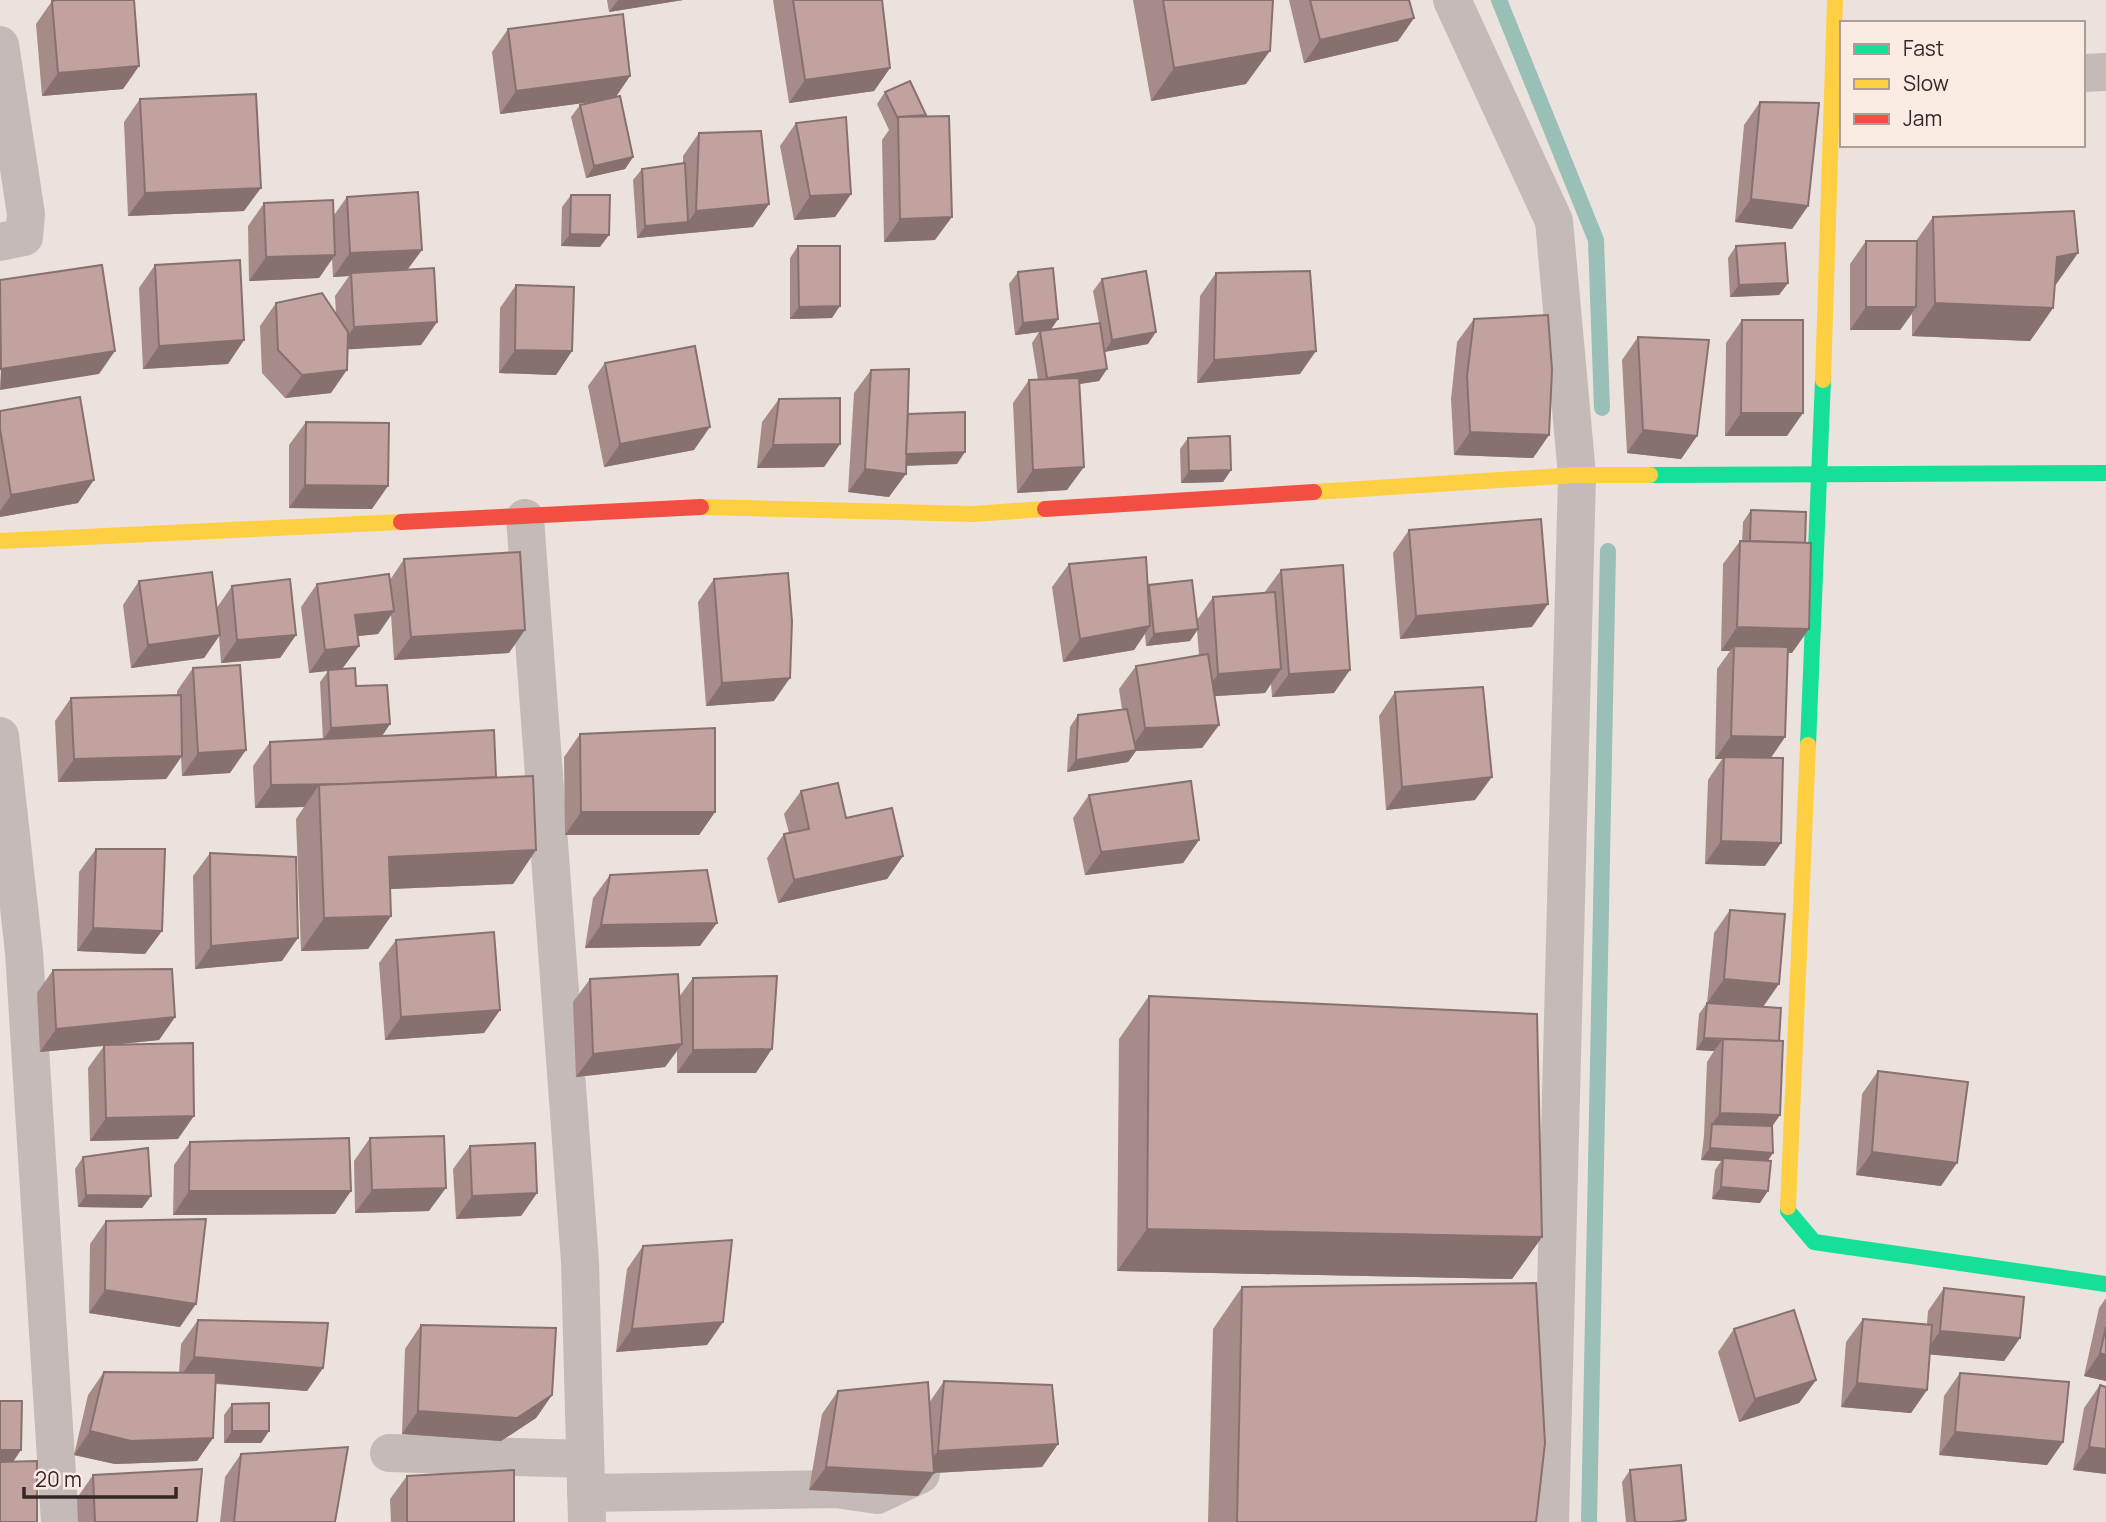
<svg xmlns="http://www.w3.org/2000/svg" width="2106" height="1522" viewBox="0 0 2106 1522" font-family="Manrope,sans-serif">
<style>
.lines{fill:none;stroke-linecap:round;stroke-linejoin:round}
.stream{stroke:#99bfb7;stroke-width:16}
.street{stroke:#c4bab7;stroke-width:38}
.fast{stroke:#16e098;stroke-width:16}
.slow{stroke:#ffcf43;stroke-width:16}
.jam{stroke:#f24e42;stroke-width:16}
.wall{fill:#a68b88}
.shaded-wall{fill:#87716f}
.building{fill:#c1a29e;stroke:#87716f;stroke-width:2}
</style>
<rect width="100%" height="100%" fill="#ece2dd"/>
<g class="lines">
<g class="stream">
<polyline points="1499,0 1596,240 1602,408"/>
<polyline points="1589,1522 1608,551"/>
</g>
<g class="street">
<polyline points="1452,0 1554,221 1577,475 1550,1522"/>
<polyline points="0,45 26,214 24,237 0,242"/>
<polyline points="2083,73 2106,72"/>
<polyline points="525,518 580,1262 587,1522"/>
<polyline points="0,736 24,952 60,1522"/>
<polyline points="389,1453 585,1459"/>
<polyline points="586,1493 835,1489 877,1495 921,1474"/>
</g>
<g class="fast">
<polyline points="1650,475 2106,473"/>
<polyline points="1808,745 1823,380"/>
<polyline points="1788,1207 1788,1211 1814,1242 2106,1284"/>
</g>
<g class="slow">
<polyline points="1823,380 1835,0"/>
<polyline points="1314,492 1577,475 1650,475"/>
<polyline points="701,507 973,514 1045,509"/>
<polyline points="0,541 401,522"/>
<polyline points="1788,1207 1808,745"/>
</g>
<g class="jam">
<polyline points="1045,509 1314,492"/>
<polyline points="401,522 701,507"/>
</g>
</g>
<g class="wall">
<polygon points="607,0 683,0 609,12"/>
<polygon points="773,0 882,0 890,68 874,91 789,103"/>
<polygon points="1133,0 1273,0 1246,84 1151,101"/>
<polygon points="1289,0 1409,0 1414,18 1398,41 1304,63"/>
<polygon points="52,1 139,66 123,89 42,96 36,24"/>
<polygon points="508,29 630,76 616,97 633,157 625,169 586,178 571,117 580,105 598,101 500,114 492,52"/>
<polygon points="885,92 925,116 935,240 884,242 882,140 889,130 877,104"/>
<polygon points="140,99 244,211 128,216 124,122"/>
<polygon points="1760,102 1808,206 1792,229 1735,222 1744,125"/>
<polygon points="796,123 851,194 835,217 794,220 780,146"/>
<polygon points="699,133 769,204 753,227 637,238 633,180 642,169 683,163 683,156"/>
<polygon points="571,195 600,247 561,246 562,207"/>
<polygon points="347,197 408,269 437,322 421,345 348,349 331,393 285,398 262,373 260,326 276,303 336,314 335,296 349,276 333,277 332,259 319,278 249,281 248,226 264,203 334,215"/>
<polygon points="1933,217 2055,286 2053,308 2030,341 1912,336 1912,314 1900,330 1850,330 1850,264 1866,241 1916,241"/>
<polygon points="798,246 832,318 790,319 790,258"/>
<polygon points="1736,246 1788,283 1779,295 1730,297 1728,258"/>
<polygon points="155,265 244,340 228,364 143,369 139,288"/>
<polygon points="1018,272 1058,319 1051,329 1099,323 1093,291 1102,279 1148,344 1104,352 1107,369 1099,381 1080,384 1067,490 1017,493 1013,403 1029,380 1038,380 1032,343 1039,332 1015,335 1009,284"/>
<polygon points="1216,273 1300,374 1197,383 1200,296"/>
<polygon points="516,285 572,351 556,375 499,373 500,308"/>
<polygon points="1474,319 1549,435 1533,458 1454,455 1451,399 1457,342"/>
<polygon points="1742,320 1787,436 1725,436 1726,343"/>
<polygon points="1638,337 1697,436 1681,459 1627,453 1622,360"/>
<polygon points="605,363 694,450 604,467 588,386"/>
<polygon points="871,370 908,414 957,464 906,466 889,497 848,492 854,393"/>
<polygon points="779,399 840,444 824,467 757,468 762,422"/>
<polygon points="0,411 78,503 0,517"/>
<polygon points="306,422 372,509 289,508 289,445"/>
<polygon points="1188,438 1231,470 1223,482 1181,483 1180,449"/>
<polygon points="1751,510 1792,653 1787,652 1785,737 1771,758 1765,866 1705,864 1708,780 1722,759 1715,759 1717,669 1730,651 1721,651 1723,564 1740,541 1742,541 1743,522"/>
<polygon points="1409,530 1532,627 1400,639 1393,553"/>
<polygon points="404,559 509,653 394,660 391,615 378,634 357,636 359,646 342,669 356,686 390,724 382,736 337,739 496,777 536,850 513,884 390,889 391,916 368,949 301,951 296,819 304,807 255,808 253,766 270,742 323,740 320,682 328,671 309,673 301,607 317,584 390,580"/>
<polygon points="1069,564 1148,586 1197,620 1213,597 1264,593 1281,570 1334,693 1272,697 1271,683 1265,693 1214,696 1219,725 1202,748 1136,751 1128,762 1067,772 1070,727 1078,715 1122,709 1119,689 1136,666 1199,655 1197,630 1190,641 1146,646 1145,634 1134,650 1063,662 1052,587"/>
<polygon points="714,579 774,701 706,706 698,602"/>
<polygon points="139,581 216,609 232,586 296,635 280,658 221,663 219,636 204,658 131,668 123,605"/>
<polygon points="193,668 230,773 182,776 181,757 166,779 58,782 55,721 71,698 177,695 177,691"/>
<polygon points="1395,692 1475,800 1386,810 1379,716"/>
<polygon points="580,734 715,812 699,835 565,835 564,757"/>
<polygon points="801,791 846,818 903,856 887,879 778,903 767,858 784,834 789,833 784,814"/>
<polygon points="1089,795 1199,840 1183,863 1085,875 1073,818"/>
<polygon points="96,849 145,954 77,951 79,872"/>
<polygon points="210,853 282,961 195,969 193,876"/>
<polygon points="610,875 700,946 585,948 593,898"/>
<polygon points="1730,910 1785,914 1707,1003 1714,933"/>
<polygon points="396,940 500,1010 484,1033 385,1040 379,963"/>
<polygon points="53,970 175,1017 159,1040 111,1045 178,1139 90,1141 88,1068 104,1046 40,1052 37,993"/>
<polygon points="693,978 756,1073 677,1073 677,1051 665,1067 576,1077 573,1002 590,979 679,997"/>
<polygon points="1149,996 1542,1237 1512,1279 1117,1271 1119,1039"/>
<polygon points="1707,1003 1779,1041 1780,1115 1772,1126 1773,1153 1767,1161 1760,1203 1712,1199 1715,1170 1721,1161 1701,1160 1704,1136 1707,1062 1714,1051 1696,1050 1699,1014"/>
<polygon points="1878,1071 1941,1186 1856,1175 1862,1094"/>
<polygon points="370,1138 429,1211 355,1213 354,1161"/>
<polygon points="190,1142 351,1191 335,1214 173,1215 174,1165"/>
<polygon points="470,1146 537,1193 521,1216 456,1219 453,1169"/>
<polygon points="83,1157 151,1196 142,1208 78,1207 75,1169"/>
<polygon points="106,1221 180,1327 89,1313 90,1244"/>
<polygon points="643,1246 723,1322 707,1345 616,1352 627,1269"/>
<polygon points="1242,1287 1536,1522 1208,1522 1213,1329"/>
<polygon points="1944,1288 2020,1338 2004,1361 1930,1354 1927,1390 1911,1413 1841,1407 1846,1342 1863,1319 1927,1324 1928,1311"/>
<polygon points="2106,1298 2106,1381 2084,1376 2099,1308"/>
<polygon points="198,1320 323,1368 307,1391 216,1384 213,1438 197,1461 115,1464 74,1455 88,1395 104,1372 179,1373 181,1344"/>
<polygon points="421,1325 552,1395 536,1418 501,1441 402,1434 405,1349"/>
<polygon points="1734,1329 1816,1380 1799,1403 1739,1422 1718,1352"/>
<polygon points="1960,1373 2063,1442 2047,1465 1939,1455 1944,1396"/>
<polygon points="944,1381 1058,1444 1042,1467 934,1473 918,1496 809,1490 822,1414 838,1391 929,1403"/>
<polygon points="2100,1385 2106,1387 2106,1474 2073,1470 2084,1408"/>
<polygon points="232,1404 269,1431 261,1443 224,1443 224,1415"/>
<polygon points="241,1454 335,1522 220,1522 225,1477"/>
<polygon points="1630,1470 1685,1522 1626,1522 1622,1482"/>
<polygon points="93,1475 197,1522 78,1522 77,1498"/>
<polygon points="407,1476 514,1522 391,1522 390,1499"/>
</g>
<g class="shaded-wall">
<polygon points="618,0 683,0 609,12"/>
<polygon points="1414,18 1398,41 1304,63 1320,40"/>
<polygon points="1270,51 1246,84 1151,101 1174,68"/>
<polygon points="139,66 123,89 42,96 58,73"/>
<polygon points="890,68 874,91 789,103 805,80"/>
<polygon points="630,76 614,99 500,114 516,91"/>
<polygon points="633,157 625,169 586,178 594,166"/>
<polygon points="261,188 244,211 128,216 145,193"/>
<polygon points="851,194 835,217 794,220 810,196"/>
<polygon points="1751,199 1808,206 1792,229 1735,222"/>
<polygon points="769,204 753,227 637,238 645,226 688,222 696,211"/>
<polygon points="952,217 935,240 884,242 900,219"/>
<polygon points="570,234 609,235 600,247 561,246"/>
<polygon points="422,250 405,273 351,273 349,276 333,277 350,253"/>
<polygon points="2078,253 2055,286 2057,257"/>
<polygon points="335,255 319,278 249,281 266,257"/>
<polygon points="1788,283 1779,295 1730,297 1739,285"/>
<polygon points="1935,303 2053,308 2030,341 1912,336"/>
<polygon points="840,306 832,318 790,319 799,307"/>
<polygon points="1866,307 1916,307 1900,330 1850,330"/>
<polygon points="1058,319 1050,331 1040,331 1039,332 1015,335 1023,323"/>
<polygon points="437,322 421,345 338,350 354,327"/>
<polygon points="1156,332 1148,344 1104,352 1112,340"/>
<polygon points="244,340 228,364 143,369 159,346"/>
<polygon points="515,350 572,351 556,375 499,373"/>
<polygon points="115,351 99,374 0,390 1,369"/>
<polygon points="1316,351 1300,374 1197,383 1214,360"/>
<polygon points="1107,369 1099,381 1039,390 1047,378"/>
<polygon points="347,370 331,393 285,398 302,375"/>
<polygon points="1741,413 1803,413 1787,436 1725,436"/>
<polygon points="710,427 694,450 604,467 620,444"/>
<polygon points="1643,430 1697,436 1681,459 1627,453"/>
<polygon points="1470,432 1549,435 1533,458 1454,455"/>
<polygon points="840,444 824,467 757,468 773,445"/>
<polygon points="965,452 957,464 891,466 899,454"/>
<polygon points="1084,467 1067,490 1017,493 1033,470"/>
<polygon points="865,469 906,474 889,497 848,492"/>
<polygon points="1231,470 1223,482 1181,483 1189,471"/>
<polygon points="94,480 78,503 0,517 0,511 11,495"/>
<polygon points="305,485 388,486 372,509 289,508"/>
<polygon points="1548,604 1532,627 1400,639 1416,616"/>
<polygon points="394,611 378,634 339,638 355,615"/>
<polygon points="1150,626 1134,650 1063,662 1080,639"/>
<polygon points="1737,627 1809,629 1792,653 1733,651 1734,646 1730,651 1721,651"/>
<polygon points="1198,629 1190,641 1146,646 1154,634"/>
<polygon points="525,630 509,653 394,660 411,637"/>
<polygon points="220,635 204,658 131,668 148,645"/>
<polygon points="296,635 280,658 221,663 237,640"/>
<polygon points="359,646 342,669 309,673 325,650"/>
<polygon points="1281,669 1265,693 1202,697 1218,674"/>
<polygon points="1350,670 1334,693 1272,697 1289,674"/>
<polygon points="790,678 774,701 706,706 722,683"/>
<polygon points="390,724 382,736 323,740 331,728"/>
<polygon points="1219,725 1202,748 1136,751 1128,762 1067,772 1076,760 1129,751 1145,728"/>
<polygon points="1731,736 1785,737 1769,760 1724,757 1722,759 1715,759"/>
<polygon points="246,750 230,773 182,776 198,753"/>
<polygon points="182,756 166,779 58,782 74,759"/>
<polygon points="1492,777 1475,800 1386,810 1402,787"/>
<polygon points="496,783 319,785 304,807 255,808 271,785"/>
<polygon points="581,812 715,812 699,835 565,835"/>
<polygon points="1199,840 1183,863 1085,875 1101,852"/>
<polygon points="1721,841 1781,843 1765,866 1705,864"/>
<polygon points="536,850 513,884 366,890 389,857"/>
<polygon points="903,856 887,879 778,903 794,880"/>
<polygon points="391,916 368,949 301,951 324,918"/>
<polygon points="717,923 700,946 585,948 601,925"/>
<polygon points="93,928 162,931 145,954 77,951"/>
<polygon points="298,938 282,961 195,969 211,946"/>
<polygon points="1724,979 1779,984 1763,1007 1707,1003"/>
<polygon points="500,1010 484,1033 385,1040 401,1017"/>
<polygon points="175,1017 159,1040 40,1052 56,1029"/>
<polygon points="1704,1038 1722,1040 1714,1051 1696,1050"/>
<polygon points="682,1044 665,1067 576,1077 593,1054"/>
<polygon points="772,1049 756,1073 677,1073 693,1050"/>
<polygon points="1720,1113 1780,1115 1764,1138 1712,1124"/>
<polygon points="194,1116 178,1139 90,1141 106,1118"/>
<polygon points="1710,1148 1773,1153 1765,1165 1723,1158 1721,1161 1701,1160"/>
<polygon points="1872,1152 1957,1163 1941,1186 1856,1175"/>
<polygon points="1721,1187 1768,1191 1760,1203 1712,1199"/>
<polygon points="446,1188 429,1211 355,1213 372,1190"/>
<polygon points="189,1191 351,1191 335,1214 173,1215"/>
<polygon points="537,1193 521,1216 456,1219 472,1196"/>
<polygon points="86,1195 151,1196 142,1208 78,1207"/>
<polygon points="1147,1229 1542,1237 1512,1279 1117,1271"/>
<polygon points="105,1290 196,1304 180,1327 89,1313"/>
<polygon points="723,1322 707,1345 616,1352 632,1329"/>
<polygon points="1940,1331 2020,1338 2004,1361 1924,1354"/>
<polygon points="2100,1353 2106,1355 2106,1381 2084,1376"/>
<polygon points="194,1357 323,1368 307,1391 178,1380"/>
<polygon points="1816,1380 1799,1403 1739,1422 1755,1399"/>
<polygon points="1857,1383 1927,1390 1911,1413 1841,1407"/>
<polygon points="552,1395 536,1418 501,1441 402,1434 418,1411"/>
<polygon points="90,1431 213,1438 197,1461 115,1464 74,1455"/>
<polygon points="232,1431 269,1431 261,1443 224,1443"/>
<polygon points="1955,1432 2063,1442 2047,1465 1939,1455"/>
<polygon points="1058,1444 1042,1467 933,1473 934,1473 918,1496 809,1490 826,1467 922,1472 938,1451"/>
<polygon points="2089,1447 2106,1449 2106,1474 2073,1470"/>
<polygon points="0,1450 21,1450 13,1462 0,1462"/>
</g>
<g class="building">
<polygon points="57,0 134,0 139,66 58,73 52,1"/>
<polygon points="793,0 882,0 890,68 805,80"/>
<polygon points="1163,0 1273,0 1270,51 1174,68"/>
<polygon points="1310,0 1409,0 1414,18 1320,40"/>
<polygon points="623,14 630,76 516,91 508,29"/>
<polygon points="910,81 926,115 898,117 898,119 885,92"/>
<polygon points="256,94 261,188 145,193 140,99"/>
<polygon points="620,96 633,157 594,166 580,105"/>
<polygon points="1760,102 1819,103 1808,206 1751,199"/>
<polygon points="949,116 952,217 900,219 898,117"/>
<polygon points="846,117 851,194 810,196 796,123"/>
<polygon points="761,131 769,204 696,211 699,133"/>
<polygon points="685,163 688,222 645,226 642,169"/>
<polygon points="418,192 422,250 350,253 347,197"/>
<polygon points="571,195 610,195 609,235 570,234"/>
<polygon points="333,200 335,255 266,257 264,203"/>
<polygon points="2074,211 2078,253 2057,257 2053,308 1935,303 1933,217"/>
<polygon points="1866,241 1917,241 1916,307 1866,307"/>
<polygon points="1785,243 1788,283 1739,285 1736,246"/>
<polygon points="798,246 840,246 840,306 799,307"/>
<polygon points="240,260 244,340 159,346 155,265"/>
<polygon points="102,265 115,351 1,369 0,280"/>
<polygon points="434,268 437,322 354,327 351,273"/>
<polygon points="1053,268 1058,319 1023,323 1018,272"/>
<polygon points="1146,271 1156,332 1112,340 1102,279"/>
<polygon points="1310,271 1316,351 1214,360 1216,273"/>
<polygon points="516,285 574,287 572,351 515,350"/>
<polygon points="322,293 348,332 347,370 302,375 278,350 276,303"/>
<polygon points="1548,315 1552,370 1549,435 1470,432 1467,376 1474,319"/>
<polygon points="1742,320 1803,320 1803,413 1741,413"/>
<polygon points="1100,323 1107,369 1047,378 1040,331"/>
<polygon points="1638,337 1709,340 1697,436 1643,430"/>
<polygon points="695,346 710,427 620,444 605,363"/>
<polygon points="909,369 906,474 865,469 871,370"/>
<polygon points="1079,378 1084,467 1033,470 1029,380"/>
<polygon points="80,397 94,480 11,495 0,429 0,411"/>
<polygon points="840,398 840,444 773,445 779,399"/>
<polygon points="965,412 965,452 906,454 908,414"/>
<polygon points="306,422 389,423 388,486 305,485"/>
<polygon points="1230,436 1231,470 1189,471 1188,438"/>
<polygon points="1751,510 1806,512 1805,543 1750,541"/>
<polygon points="1541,519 1548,604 1416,616 1409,530"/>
<polygon points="1740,541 1811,543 1809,629 1737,627"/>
<polygon points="520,552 525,630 411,637 404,559"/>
<polygon points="1146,557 1150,626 1080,639 1069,564"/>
<polygon points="1343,565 1350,670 1289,674 1281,570"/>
<polygon points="212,572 220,635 148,645 139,581"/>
<polygon points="788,573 792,621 790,678 722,683 714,579"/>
<polygon points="389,574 394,611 355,615 359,646 325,650 317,584"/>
<polygon points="290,579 296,635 237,640 232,586"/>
<polygon points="1192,580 1198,629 1154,634 1149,585"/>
<polygon points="1275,592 1281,669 1218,674 1213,597"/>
<polygon points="1734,646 1788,647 1785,737 1731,736"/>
<polygon points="1208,654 1219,725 1145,728 1136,666"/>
<polygon points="240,665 246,750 198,753 193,668"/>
<polygon points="355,668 356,686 387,685 390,724 331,728 328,670"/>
<polygon points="1483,687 1492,777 1402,787 1395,692"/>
<polygon points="181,695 182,756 74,759 71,698"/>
<polygon points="1127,709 1136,750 1076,760 1078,715"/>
<polygon points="715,728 715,812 581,812 580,734"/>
<polygon points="494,730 496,777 348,784 271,785 270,742"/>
<polygon points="1724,757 1783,758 1781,843 1721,841"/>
<polygon points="533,776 536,850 389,857 391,916 324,918 319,785"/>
<polygon points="1191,781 1199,840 1101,852 1089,795"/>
<polygon points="838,783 846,818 892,808 903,856 794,880 784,834 809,829 801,791"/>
<polygon points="96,849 165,849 162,931 93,928"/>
<polygon points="210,853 296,857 298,938 211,946"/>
<polygon points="707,870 717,923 601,925 610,875"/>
<polygon points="1730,910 1785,914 1779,984 1724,979"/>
<polygon points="494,932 500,1010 401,1017 396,940"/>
<polygon points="172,969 175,1017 56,1029 53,970"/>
<polygon points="678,974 682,1044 593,1054 590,979"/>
<polygon points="777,976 772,1049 693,1050 693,978"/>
<polygon points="1149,996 1537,1014 1542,1237 1147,1229"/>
<polygon points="1707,1003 1781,1008 1779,1041 1704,1038"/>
<polygon points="1723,1039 1783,1041 1780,1115 1720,1113"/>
<polygon points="193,1043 194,1116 106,1118 104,1045"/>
<polygon points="1878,1071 1968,1082 1957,1163 1872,1152"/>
<polygon points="1712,1124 1772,1126 1773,1153 1710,1148"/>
<polygon points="444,1136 446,1188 372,1190 370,1138"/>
<polygon points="349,1138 351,1191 189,1191 190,1142"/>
<polygon points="535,1143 537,1193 472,1196 470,1146"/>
<polygon points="148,1148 151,1196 86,1195 83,1157"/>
<polygon points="1723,1158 1771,1161 1768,1191 1721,1187"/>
<polygon points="206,1219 196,1304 105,1290 106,1221"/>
<polygon points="732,1240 723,1322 632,1329 643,1246"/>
<polygon points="1536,1283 1545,1443 1536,1522 1237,1522 1242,1287"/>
<polygon points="1944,1288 2024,1297 2020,1338 1940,1331"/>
<polygon points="1794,1310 1816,1380 1755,1399 1734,1329"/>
<polygon points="1863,1319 1932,1325 1927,1390 1857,1383"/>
<polygon points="198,1320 328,1323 323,1368 194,1357"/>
<polygon points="421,1325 556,1328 552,1395 517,1418 418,1411"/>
<polygon points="2106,1327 2106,1355 2100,1353"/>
<polygon points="104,1372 216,1373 213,1438 131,1441 90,1431"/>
<polygon points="1960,1373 2069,1382 2063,1442 1955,1432"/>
<polygon points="944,1381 1052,1385 1058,1444 938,1451"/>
<polygon points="928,1382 934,1473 826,1467 838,1391"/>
<polygon points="2100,1385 2106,1387 2106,1449 2089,1447"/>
<polygon points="0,1401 22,1401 21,1450 0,1450"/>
<polygon points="269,1403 269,1431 232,1431 232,1404"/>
<polygon points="348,1447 335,1522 234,1522 241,1454"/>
<polygon points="37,1461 37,1522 0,1522 0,1462"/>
<polygon points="1681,1465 1686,1520 1671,1522 1635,1522 1630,1470"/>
<polygon points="202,1469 197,1522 95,1522 93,1475"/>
<polygon points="514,1470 514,1522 407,1522 407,1476"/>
</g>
<rect x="1840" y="21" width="245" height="126" fill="#faebe3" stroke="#ab9d97" stroke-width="2"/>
<rect x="1854" y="44" width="35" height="10" fill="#16e098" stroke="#ab9d97" stroke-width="2"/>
<text x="1903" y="56" font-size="21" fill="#352725">Fast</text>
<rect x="1854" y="79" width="35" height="10" fill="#ffcf43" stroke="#ab9d97" stroke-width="2"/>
<text x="1903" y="91" font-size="21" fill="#352725">Slow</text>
<rect x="1854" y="114" width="35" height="10" fill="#f24e42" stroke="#ab9d97" stroke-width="2"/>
<text x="1903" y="126" font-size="21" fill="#352725">Jam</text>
<path d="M24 1487v10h152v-10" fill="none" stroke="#352725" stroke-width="3.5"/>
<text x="35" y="1487" font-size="21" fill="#352725" stroke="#faebe3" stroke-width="5" paint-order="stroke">20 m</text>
</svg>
